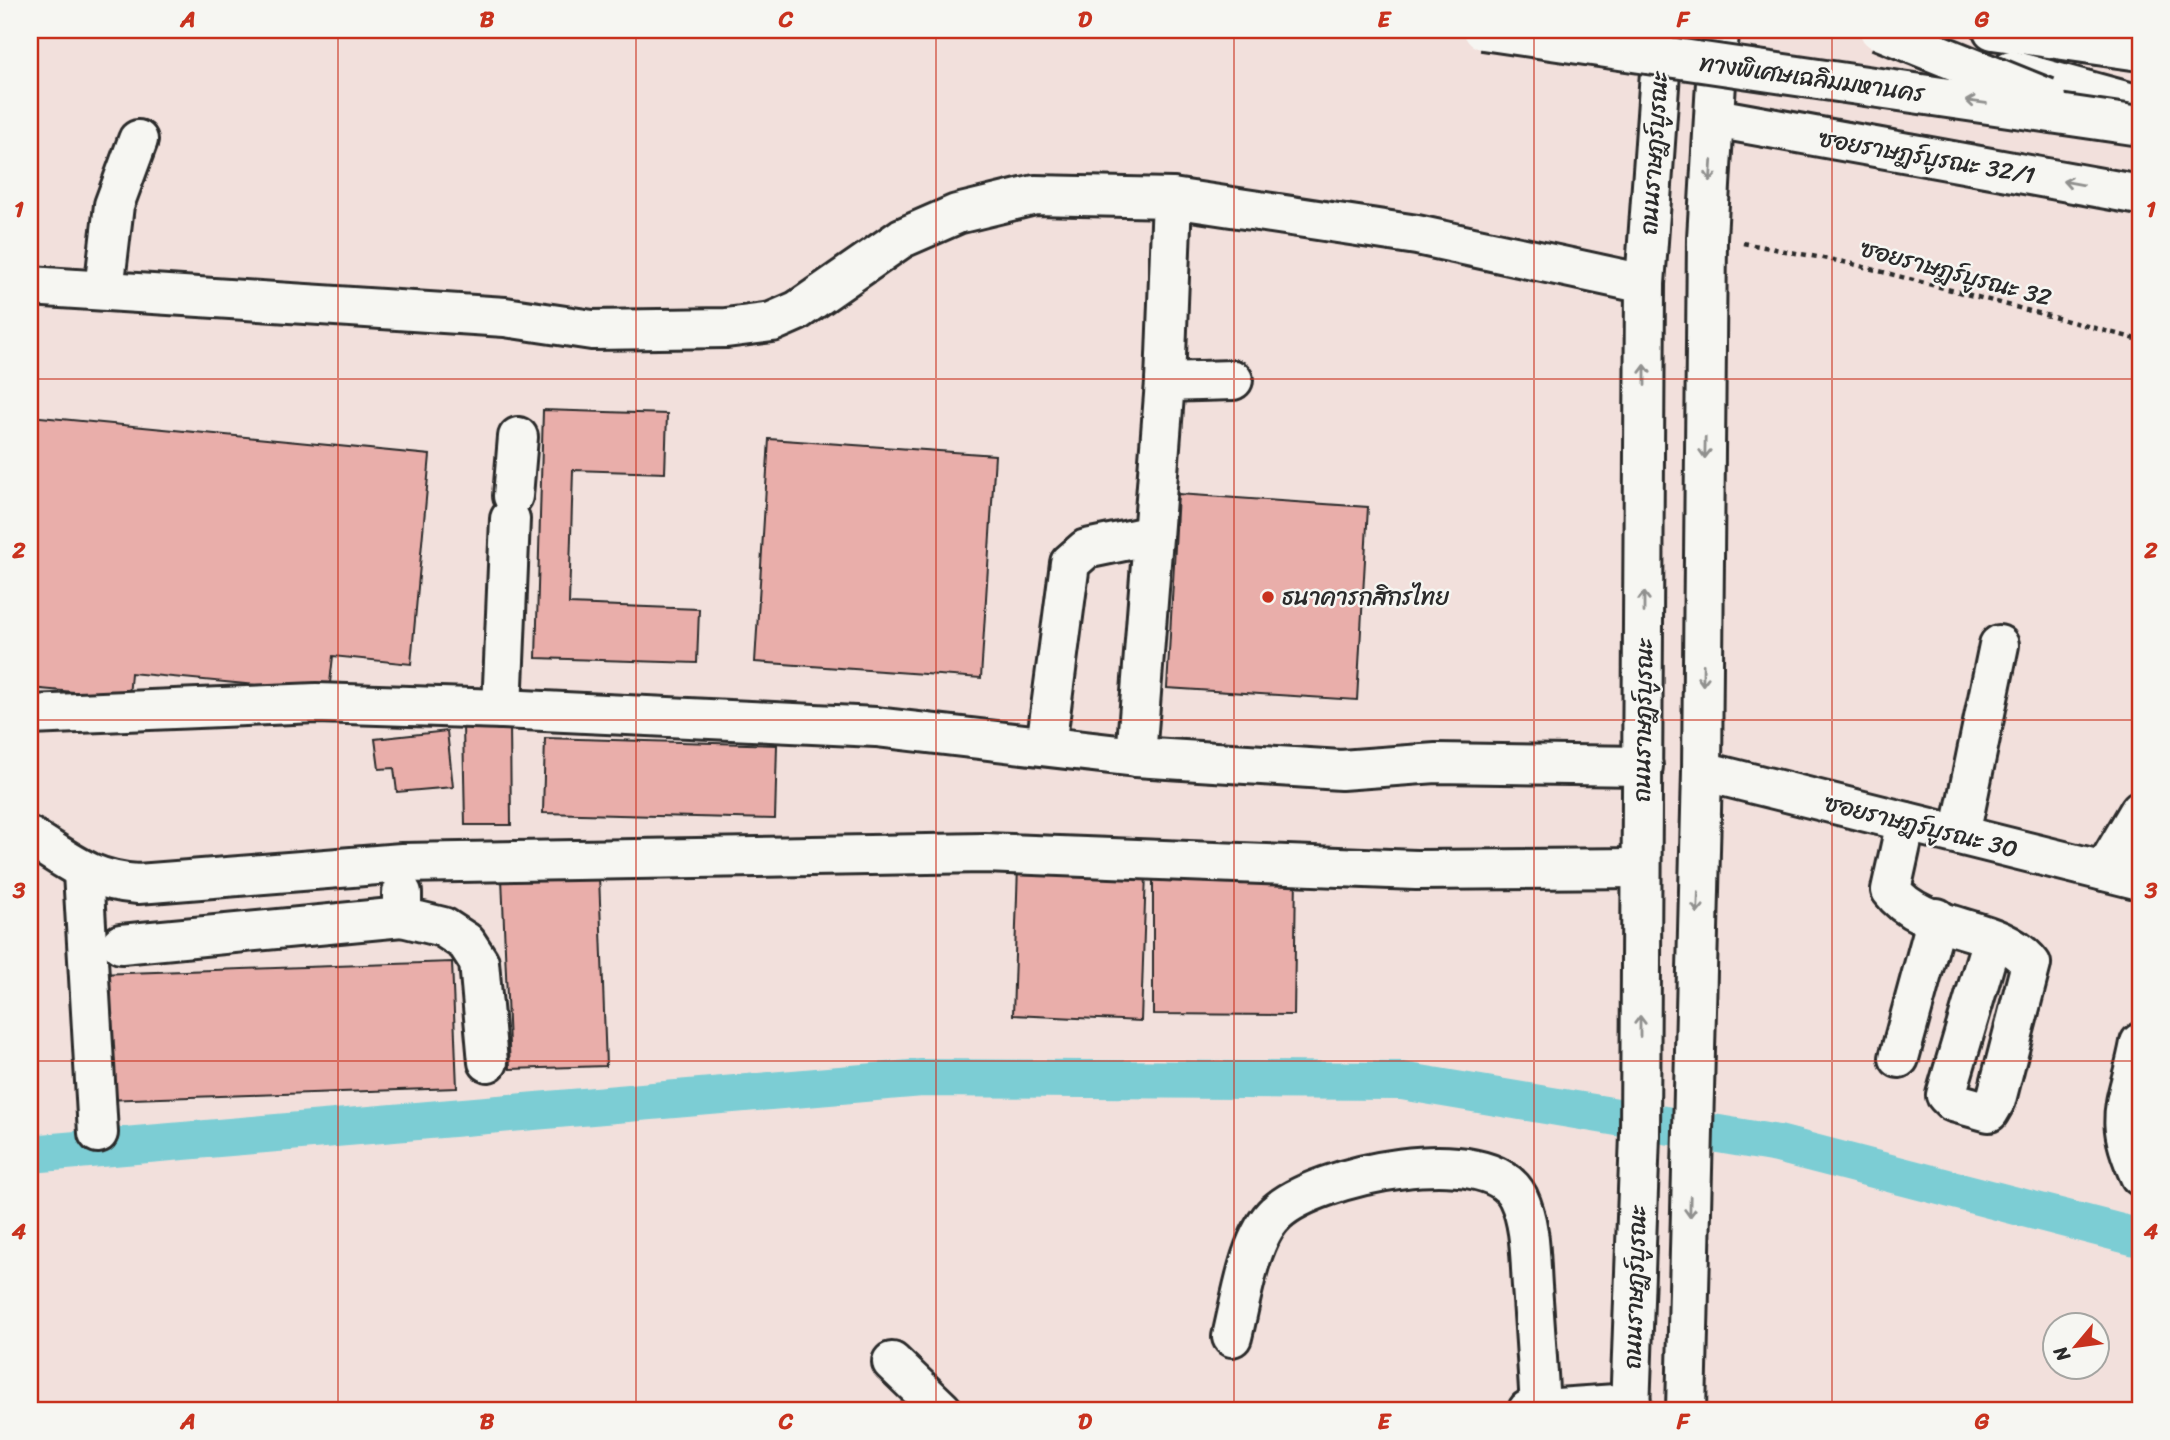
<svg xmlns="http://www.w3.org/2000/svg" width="2170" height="1440" viewBox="0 0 2170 1440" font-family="Sriracha,'Playpen Sans Thai',sans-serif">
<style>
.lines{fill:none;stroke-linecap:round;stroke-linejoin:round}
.canal{stroke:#7ccdd4;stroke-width:38}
.building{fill:#e9aeaa;stroke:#2b2b2b;stroke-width:2}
.minor-casing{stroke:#2b2b2b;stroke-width:44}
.major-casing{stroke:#2b2b2b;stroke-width:44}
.highway-casing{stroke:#2b2b2b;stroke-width:44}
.path{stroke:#2b2b2b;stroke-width:4.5;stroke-dasharray:5 5;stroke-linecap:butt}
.minor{stroke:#f6f6f2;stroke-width:38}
.major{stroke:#f6f6f2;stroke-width:38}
.highway{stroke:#f6f6f2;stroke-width:38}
.highway-bridge-casing{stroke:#2b2b2b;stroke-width:44;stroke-linecap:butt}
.highway-bridge{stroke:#f6f6f2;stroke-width:38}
.oneway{stroke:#90908e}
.grid{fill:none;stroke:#c8321e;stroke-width:2;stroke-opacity:0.55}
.poi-dot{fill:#c8321e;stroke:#f6f6f2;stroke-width:2.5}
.labels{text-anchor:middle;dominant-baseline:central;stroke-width:5;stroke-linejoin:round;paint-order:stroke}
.street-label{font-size:24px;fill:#2b2b2b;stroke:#f6f6f2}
.poi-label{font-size:24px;fill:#2b2b2b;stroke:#f6f6f2;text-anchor:start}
.neatline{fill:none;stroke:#c8321e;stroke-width:2.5}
.grid-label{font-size:23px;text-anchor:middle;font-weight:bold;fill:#c8321e}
</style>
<rect width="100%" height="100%" fill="#f2e0dc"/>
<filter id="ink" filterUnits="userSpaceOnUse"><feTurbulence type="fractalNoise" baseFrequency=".0143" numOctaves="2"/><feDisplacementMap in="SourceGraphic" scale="14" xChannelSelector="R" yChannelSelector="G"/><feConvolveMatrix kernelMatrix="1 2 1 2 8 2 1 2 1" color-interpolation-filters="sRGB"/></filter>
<g filter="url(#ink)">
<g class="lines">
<polyline class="canal" points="30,1154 922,1078 1402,1081 1778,1144 2140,1238"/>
</g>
<g class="building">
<polygon points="543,410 667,414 665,473 573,470 569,604 699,609 697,663 536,658"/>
<polygon points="30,416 430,455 411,664 333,656 329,692 131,673 129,697 30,688"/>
<polygon points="769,439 995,455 981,678 755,662"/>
<polygon points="1178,494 1368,507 1357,700 1167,688"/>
<polygon points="510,723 511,825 465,825 463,724"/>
<polygon points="447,731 453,787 397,792 394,768 379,769 375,739"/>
<polygon points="545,738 777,745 775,819 543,813"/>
<polygon points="1018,866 1146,872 1141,1021 1013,1015"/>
<polygon points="1153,872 1296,874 1294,1015 1153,1014"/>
<polygon points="599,875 606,1066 510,1069 502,878"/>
<polygon points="452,962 457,1088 103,1100 98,974"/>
</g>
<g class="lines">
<g class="minor-casing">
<g id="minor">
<polyline points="1715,118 2140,195"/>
<polyline points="30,286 505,317 592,330 726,328 772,322 797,311 902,238 957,214 1035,195 1172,198 1417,235 1645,284"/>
<polyline points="104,290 114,205 138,140"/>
<polyline points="1165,382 1233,380"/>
<polyline points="513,496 518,437"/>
<polyline points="502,709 510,519"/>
<polyline points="30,715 316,703 502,709 876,727 1136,757 1341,770 1436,763 1643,766"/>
<polyline points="1046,746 1070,563 1086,549 1153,535"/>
<polyline points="1136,757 1165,382 1172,198"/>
<polyline points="1702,771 2140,880"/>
<path d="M1906,822L1891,890C1923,934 1998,922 2031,964L1996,1100L1989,1112L1953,1102L1946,1095L1992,939"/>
<polyline points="1960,835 1999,645"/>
<path d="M30,837C71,862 88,880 138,884L402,863L985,853L1416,870L1641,868"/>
<polyline points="2104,871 2140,810"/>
<polyline points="83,873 98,1133"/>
<polyline points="402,893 402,917 443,927 466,942 479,962 488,1062"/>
<polyline points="121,944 402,917"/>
<path d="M2140,1043C2129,1103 2111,1115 2140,1176"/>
<polyline points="1899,1058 1937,918"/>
<path d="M1232,1337C1241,1301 1249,1238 1276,1213C1315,1175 1489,1138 1518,1197C1531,1224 1530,1258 1532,1286C1535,1327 1538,1368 1540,1409"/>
<polyline points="892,1362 942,1410"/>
<polyline points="1528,1410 1631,1403"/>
</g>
</g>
<g class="major-casing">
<g id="major">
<polyline points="1630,1410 1640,1135 1645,284 1663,30"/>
<polyline points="1686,1410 1702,771 1707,238 1719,30"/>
</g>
</g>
<g class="highway-casing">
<g id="highway">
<polyline points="1993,30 2140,51"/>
<polyline points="2011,70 2140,105"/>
</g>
</g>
<polyline class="path" points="1743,243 1849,263 2140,340"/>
<use href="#minor" class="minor"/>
<use href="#major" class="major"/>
<use href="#highway" class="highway"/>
<g class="highway-bridge-casing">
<g id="highway-bridge">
<polyline points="1483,30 2140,126"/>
<polyline points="1879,30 2047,98"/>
</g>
</g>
<use href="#highway-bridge" class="highway-bridge"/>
</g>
<defs><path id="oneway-shaft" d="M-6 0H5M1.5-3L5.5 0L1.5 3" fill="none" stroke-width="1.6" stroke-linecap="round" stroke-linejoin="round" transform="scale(1.75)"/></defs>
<g class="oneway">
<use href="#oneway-shaft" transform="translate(1976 102) rotate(-172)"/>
<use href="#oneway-shaft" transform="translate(1711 171) rotate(94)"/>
<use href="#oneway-shaft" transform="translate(2073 183) rotate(-170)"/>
<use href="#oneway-shaft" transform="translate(1645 375) rotate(-90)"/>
<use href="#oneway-shaft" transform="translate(1705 448) rotate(91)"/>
<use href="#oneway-shaft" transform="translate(1644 602) rotate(-90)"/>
<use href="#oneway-shaft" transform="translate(1703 675) rotate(91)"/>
<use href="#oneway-shaft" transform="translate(1698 903) rotate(92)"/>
<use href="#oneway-shaft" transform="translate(1640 1026) rotate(-90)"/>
<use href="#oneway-shaft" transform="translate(1690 1207) rotate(91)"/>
</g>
</g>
<path class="grid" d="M338,30V1410M636,30V1410M936,30V1410M1234,30V1410M1534,30V1410M1832,30V1410M30,379H2140M30,720H2140M30,1061H2140"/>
<circle class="poi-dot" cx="1268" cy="597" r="7"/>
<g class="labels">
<g class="street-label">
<text transform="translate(1812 78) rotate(8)">ทางพิเศษเฉลิมมหานคร</text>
<text transform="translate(1654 153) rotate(-86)">ถนนราษฎร์บูรณะ</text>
<text transform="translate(1927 157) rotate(10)">ซอยราษฎร์บูรณะ 32/1</text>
<text transform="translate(1956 273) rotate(15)">ซอยราษฎร์บูรณะ 32</text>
<text transform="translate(1643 720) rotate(-89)">ถนนราษฎร์บูรณะ</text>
<text transform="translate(1921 826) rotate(14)">ซอยราษฎร์บูรณะ 30</text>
<text transform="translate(1635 1287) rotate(-88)">ถนนราษฎร์บูรณะ</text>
</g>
<g class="poi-label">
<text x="1282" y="597">ธนาคารกสิกรไทย</text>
</g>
</g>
<rect width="2170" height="1440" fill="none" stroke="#f6f6f2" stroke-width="77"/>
<g transform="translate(2076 1346) rotate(241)"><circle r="33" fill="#f6f6f2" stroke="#a5a5a2" stroke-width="2"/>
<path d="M0-5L12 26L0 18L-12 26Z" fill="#c8321e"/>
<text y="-10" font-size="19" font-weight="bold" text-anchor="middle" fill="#2b2b2b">N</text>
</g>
<rect x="38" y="38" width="2094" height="1364" class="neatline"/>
<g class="grid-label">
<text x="188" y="27">A</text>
<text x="487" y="27">B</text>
<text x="786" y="27">C</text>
<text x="1085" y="27">D</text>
<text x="1384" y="27">E</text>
<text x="1683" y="27">F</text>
<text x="1982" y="27">G</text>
<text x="19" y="217">1</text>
<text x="2151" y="217">1</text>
<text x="19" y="558">2</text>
<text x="2151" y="558">2</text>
<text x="19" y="898">3</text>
<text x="2151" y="898">3</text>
<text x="19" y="1239">4</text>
<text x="2151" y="1239">4</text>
<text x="188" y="1429">A</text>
<text x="487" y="1429">B</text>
<text x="786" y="1429">C</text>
<text x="1085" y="1429">D</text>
<text x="1384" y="1429">E</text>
<text x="1683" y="1429">F</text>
<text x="1982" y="1429">G</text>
</g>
</svg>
